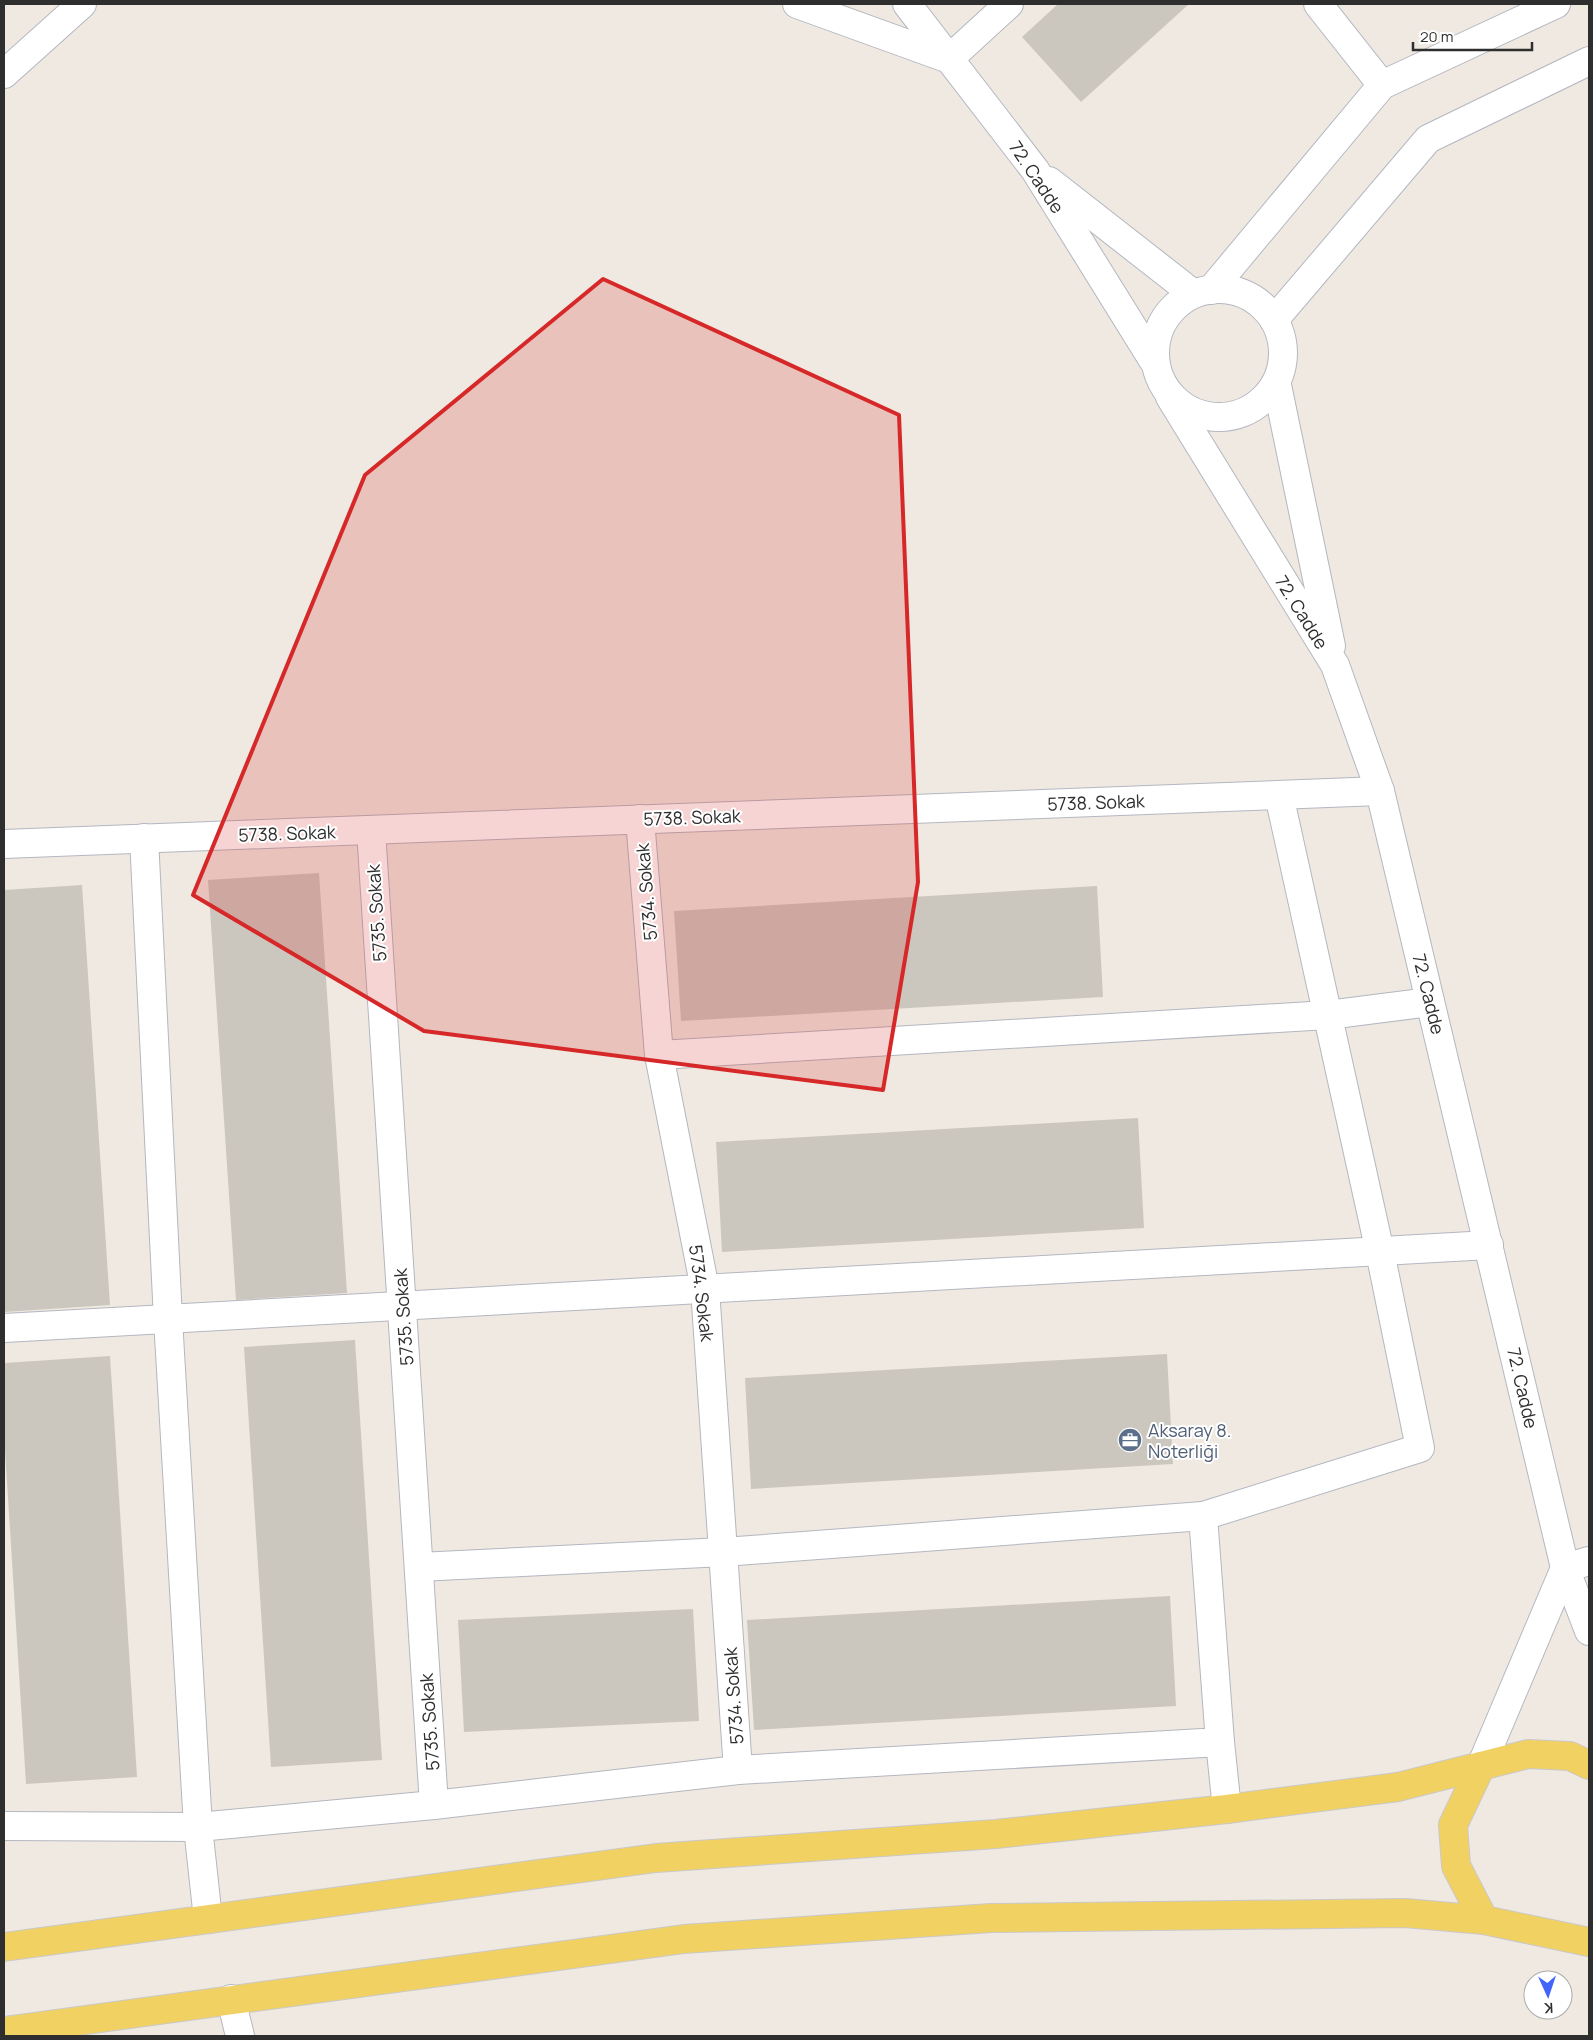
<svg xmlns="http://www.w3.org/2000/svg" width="1593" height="2040" viewBox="0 0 1593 2040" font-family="Manrope,sans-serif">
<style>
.building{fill:#cbc7bf}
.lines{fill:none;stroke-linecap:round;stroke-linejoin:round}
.minor-casing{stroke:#b4b7c1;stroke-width:30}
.major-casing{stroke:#c9c9c9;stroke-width:30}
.minor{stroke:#fff;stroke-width:28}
.major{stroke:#f2d163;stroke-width:28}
.marked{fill:#d62828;fill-opacity:0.2;stroke:#d62828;stroke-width:4;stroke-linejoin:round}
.labels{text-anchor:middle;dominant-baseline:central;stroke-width:4;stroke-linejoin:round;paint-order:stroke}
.street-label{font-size:18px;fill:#2e2e2e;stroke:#fff}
.service-label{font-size:18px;fill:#4e5e75;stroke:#fff;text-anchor:start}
</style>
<rect width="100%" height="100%" fill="#efe9e1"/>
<g class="building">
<polygon points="1058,4 1189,4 1081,102 1022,37"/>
<polygon points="319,873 347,1293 236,1300 208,880"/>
<polygon points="82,885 110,1305 4,1312 4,890"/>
<polygon points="1097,886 1103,997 681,1021 674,911"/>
<polygon points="1138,1118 1144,1228 722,1252 716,1142"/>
<polygon points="355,1340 382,1760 271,1767 244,1347"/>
<polygon points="1167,1354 1173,1464 751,1489 745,1378"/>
<polygon points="110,1356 137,1777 26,1784 4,1434 4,1363"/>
<polygon points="1170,1596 1176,1706 754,1730 747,1620"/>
<polygon points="693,1609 699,1721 464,1732 458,1620"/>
</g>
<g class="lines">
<g class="minor-casing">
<g id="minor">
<polyline points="797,4 949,59 1009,4"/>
<polyline points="907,4 1035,170 1153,360"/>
<polyline points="1318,4 1382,85"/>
<polyline points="4,74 82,4"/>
<polyline points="1049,181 1191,292"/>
<circle cx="1219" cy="353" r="64"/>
<polyline points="1211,290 1382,85 1556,4"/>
<polyline points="1274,320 1428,139 1589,61"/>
<polyline points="1277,385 1331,646"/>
<polyline points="1170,397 1335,665 1380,791 1565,1568 1589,1631"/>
<polyline points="640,819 659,1055 705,1289 738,1770"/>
<polyline points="371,830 434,1805"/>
<polyline points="144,838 168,1319 198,1827 208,1919"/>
<polyline points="4,844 1380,791"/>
<polyline points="659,1055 1328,1015 1430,1002"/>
<polyline points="4,1328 1489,1245"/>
<polyline points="419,1567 724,1552 1203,1516 1420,1448 1380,1252 1279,795"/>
<polyline points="1565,1568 1589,1561"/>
<polyline points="1220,1742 1227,1809"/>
<polyline points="1481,1766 1565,1568"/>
<polyline points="4,1826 198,1827 434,1805 738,1770 1220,1742 1203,1516"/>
<polyline points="231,1999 240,2036"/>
</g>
</g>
<g class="major-casing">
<g id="major">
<polyline points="1481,1766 1453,1825 1456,1866 1484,1920"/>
<polyline points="4,1947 656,1858 996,1834 1227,1809 1398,1787 1528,1754 1570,1756 1589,1765"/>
<polyline points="4,2031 684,1939 991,1918 1405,1913 1484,1920 1589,1942"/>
</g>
</g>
<use href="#minor" class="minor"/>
<use href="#major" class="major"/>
</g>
<path class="marked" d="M603,279L899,415L918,882L883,1090L424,1031L193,895L365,475Z"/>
<defs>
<g id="office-disc" transform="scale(1.25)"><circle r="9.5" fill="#5c6f8a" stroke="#fff"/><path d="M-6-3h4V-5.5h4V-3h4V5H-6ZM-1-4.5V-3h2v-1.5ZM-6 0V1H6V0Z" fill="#fff"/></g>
</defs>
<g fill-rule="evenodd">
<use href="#office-disc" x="1130" y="1440"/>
</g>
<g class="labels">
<g class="street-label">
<text transform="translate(1037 177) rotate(56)">72. Cadde</text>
<text transform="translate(1302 612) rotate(58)">72. Cadde</text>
<text transform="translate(1096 802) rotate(-2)">5738. Sokak</text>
<text transform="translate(692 817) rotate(-2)">5738. Sokak</text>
<text transform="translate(287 833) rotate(-2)">5738. Sokak</text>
<text transform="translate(646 892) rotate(-95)">5734. Sokak</text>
<text transform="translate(376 913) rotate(-94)">5735. Sokak</text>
<text transform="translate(1429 994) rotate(76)">72. Cadde</text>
<text transform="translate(702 1293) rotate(83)">5734. Sokak</text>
<text transform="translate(403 1317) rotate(-94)">5735. Sokak</text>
<text transform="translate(1523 1388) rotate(77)">72. Cadde</text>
<text transform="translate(733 1696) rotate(-94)">5734. Sokak</text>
<text transform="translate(429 1722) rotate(-94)">5735. Sokak</text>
</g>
<g class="service-label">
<text x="1148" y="1430">Aksaray 8.<tspan x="1148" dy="21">Noterliği</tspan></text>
</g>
</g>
<rect width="1593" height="2040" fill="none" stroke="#2e2e2e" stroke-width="10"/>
<g transform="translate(1548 1995) rotate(177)"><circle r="24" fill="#ffffff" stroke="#ababab"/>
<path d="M0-4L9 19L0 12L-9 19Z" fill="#4264fb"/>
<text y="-8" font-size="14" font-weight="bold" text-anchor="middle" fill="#2e2e2e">K</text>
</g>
<path d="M1413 42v8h119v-8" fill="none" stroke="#2e2e2e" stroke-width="2.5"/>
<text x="1420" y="42" font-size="15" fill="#2e2e2e" stroke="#ffffff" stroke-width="4" paint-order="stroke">20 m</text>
</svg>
